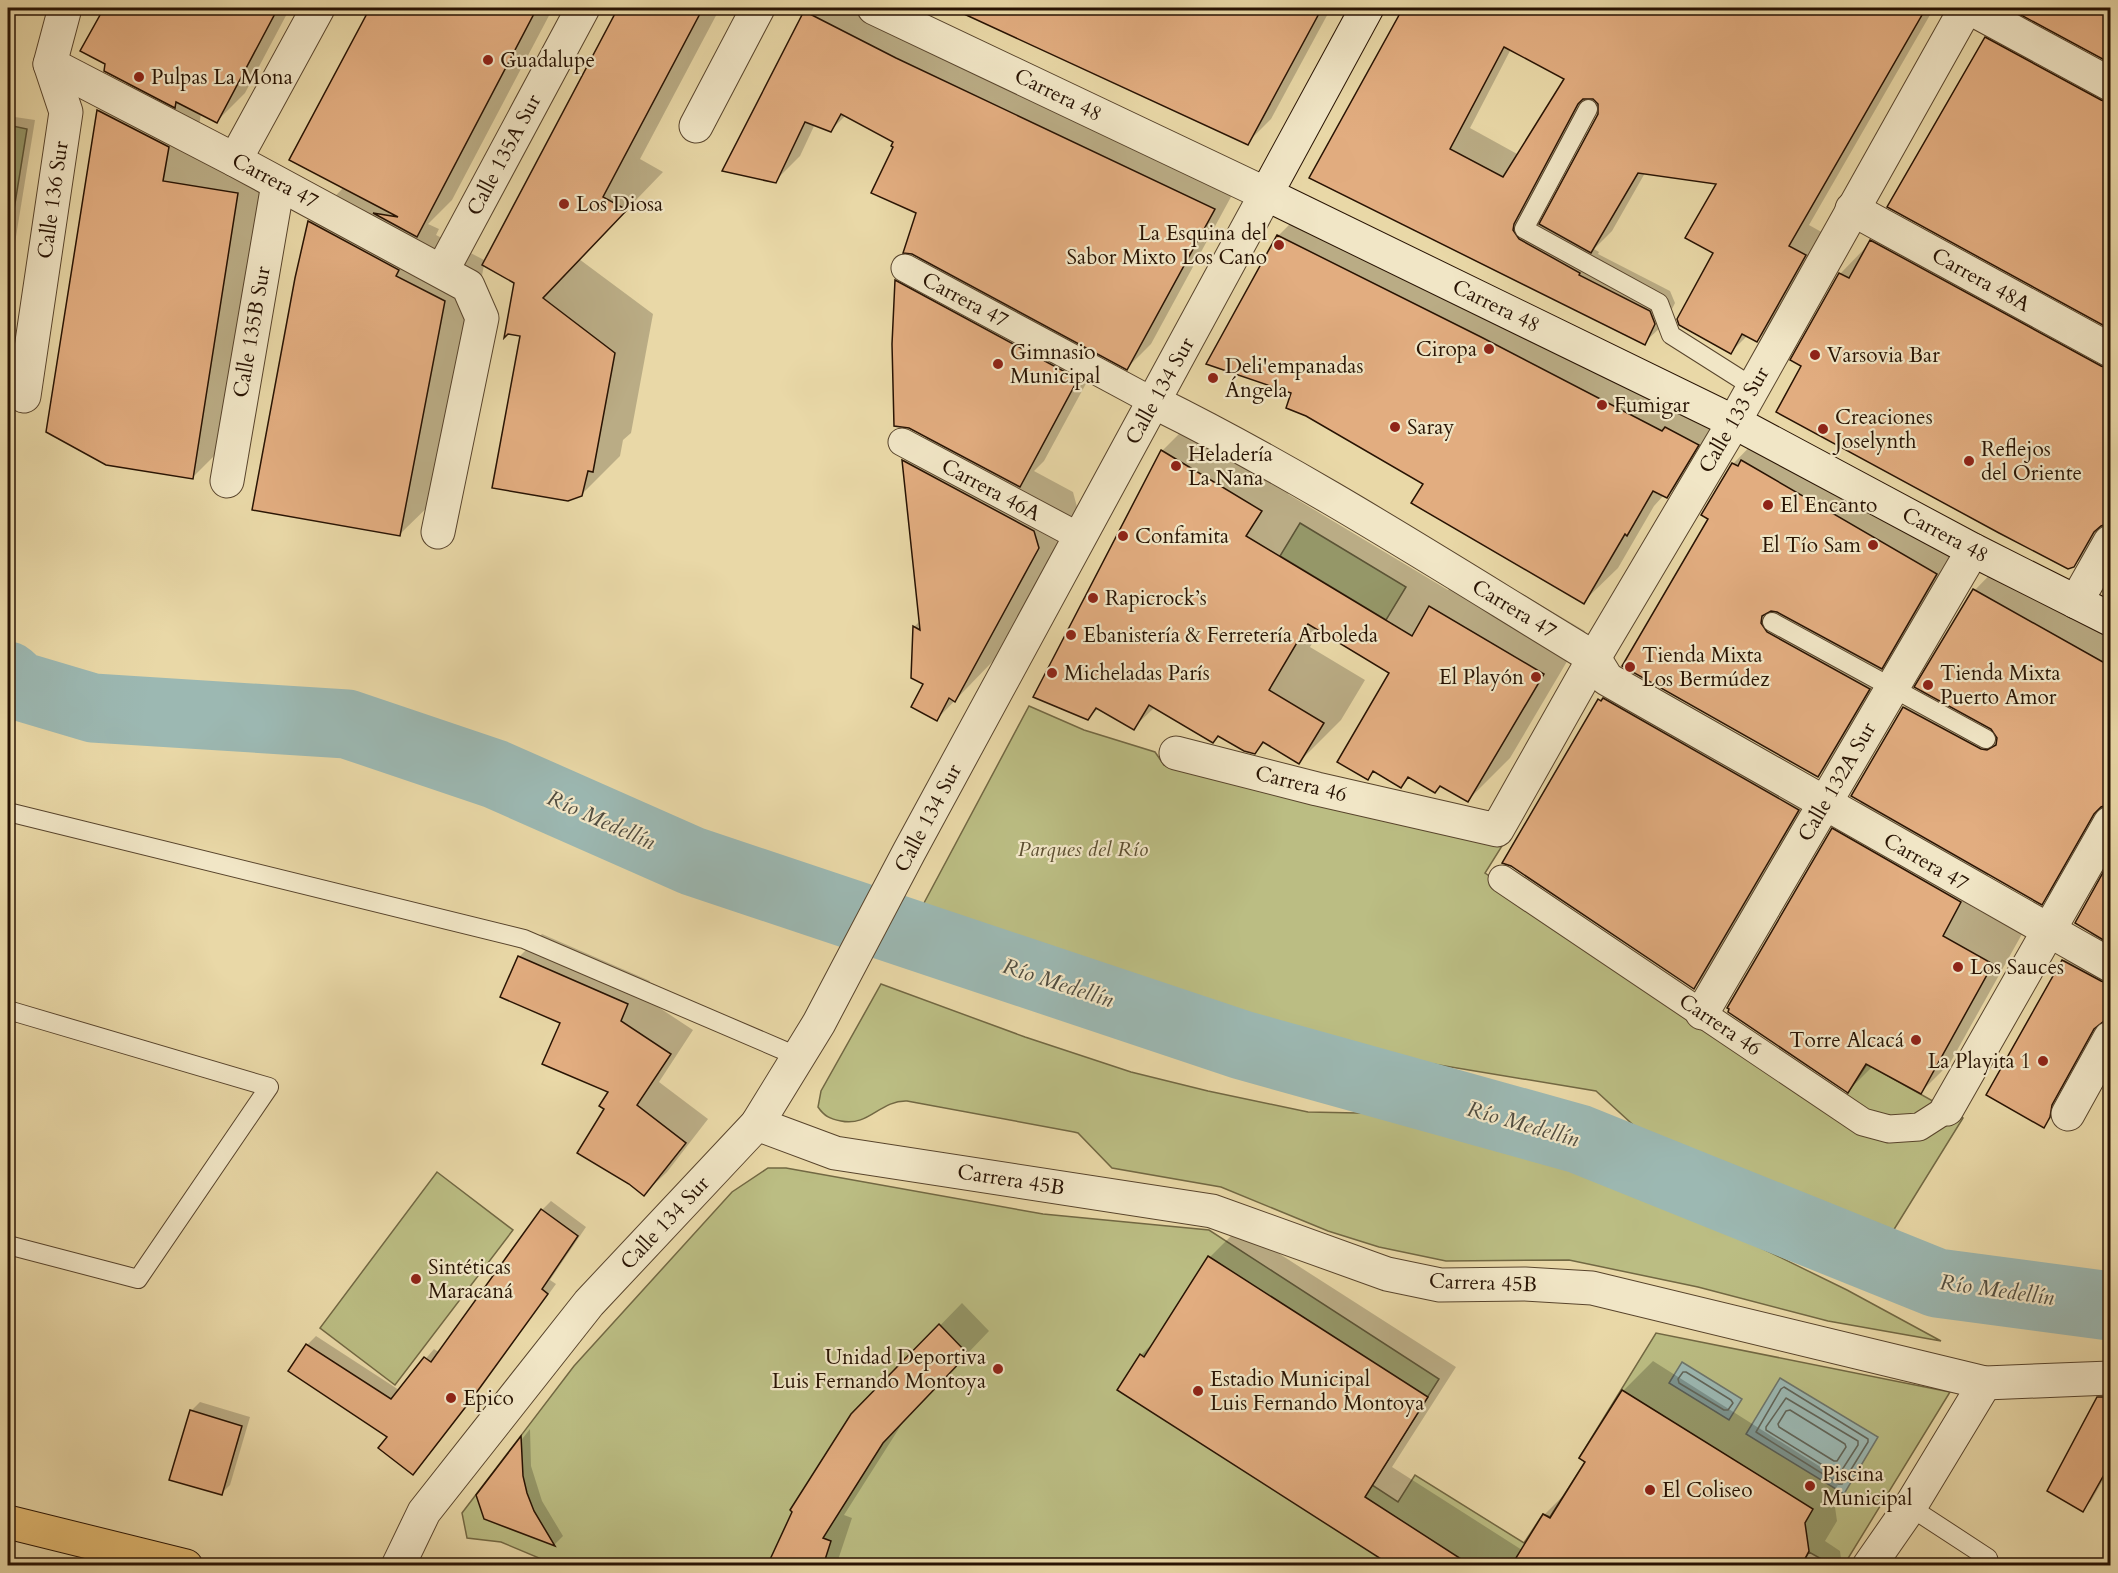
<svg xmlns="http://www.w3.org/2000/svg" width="2118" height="1573" viewBox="0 0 2118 1573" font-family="Cardo,serif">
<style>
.green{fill:#bbbd83;stroke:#726843;stroke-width:1.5}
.water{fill:#9cb8b2;stroke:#6e766c;stroke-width:1.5}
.shadow{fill:#0003;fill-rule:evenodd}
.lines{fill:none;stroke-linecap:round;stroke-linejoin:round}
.shore{stroke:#62665a;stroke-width:1.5}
.river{stroke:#9cb8b2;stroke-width:69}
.building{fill:#e2ad80;stroke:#281303;stroke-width:1.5;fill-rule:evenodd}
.service-casing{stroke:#58442c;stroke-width:20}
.pedestrian-casing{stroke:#58442c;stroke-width:29}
.minor-casing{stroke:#58442c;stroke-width:35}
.tertiary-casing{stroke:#58442c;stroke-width:35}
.secondary-casing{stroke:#281303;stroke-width:35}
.trunk-casing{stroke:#281303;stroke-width:35}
.service{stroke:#f1e6c6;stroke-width:18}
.pedestrian{stroke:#f1e6c6;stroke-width:27}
.minor{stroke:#f1e6c6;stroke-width:33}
.tertiary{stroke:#f1e6c6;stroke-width:33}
.secondary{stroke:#f1e6c6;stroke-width:33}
.trunk{stroke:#e4bc74;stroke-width:33}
.poi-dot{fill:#8f2418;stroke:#f1e6c6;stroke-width:2}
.labels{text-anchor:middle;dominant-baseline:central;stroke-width:4.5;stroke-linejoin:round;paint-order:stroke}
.poi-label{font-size:21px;fill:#281303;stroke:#f1e6c6;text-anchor:start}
.street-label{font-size:21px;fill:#281303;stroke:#f1e6c6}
.park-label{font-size:21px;font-style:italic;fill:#5b4e30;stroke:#f1e6c6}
.water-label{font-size:22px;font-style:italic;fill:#514d40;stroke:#f1e6c6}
</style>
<rect width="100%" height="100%" fill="#e9d8a7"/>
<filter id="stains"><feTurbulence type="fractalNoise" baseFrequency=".00333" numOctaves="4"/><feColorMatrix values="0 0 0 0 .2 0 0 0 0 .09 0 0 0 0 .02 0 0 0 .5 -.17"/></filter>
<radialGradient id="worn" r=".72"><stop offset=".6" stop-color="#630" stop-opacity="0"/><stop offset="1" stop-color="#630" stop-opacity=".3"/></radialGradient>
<g class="green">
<polygon points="8,125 27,129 8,247"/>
<polygon points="1300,523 1406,587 1386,620 1280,556"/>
<polygon points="1029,706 1084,730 1155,752 1164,765 1502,846 1485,873 1837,1109 1867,1064 1963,1118 1885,1244 1665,1154 1596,1091 1373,1054 916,918"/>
<path d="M881,984L1025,1037L1131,1072L1208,1091L1308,1112L1457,1115L1599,1154L1645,1187L1755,1245L1847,1290L1941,1341L1828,1321L1698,1287L1569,1260L1446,1261L1379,1247L1328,1231L1221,1187L1112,1168L1078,1133L1074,1132L907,1101C880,1100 869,1127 841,1121C830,1119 824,1116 818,1107L821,1091Z"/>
<polygon points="768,1168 786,1168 1043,1214 1209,1230 1439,1379 1372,1485 1398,1502 1415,1475 1524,1543 1543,1514 1550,1517 1585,1462 1579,1458 1656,1333 1950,1392 1844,1565 1832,1565 1809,1552 1801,1566 558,1566 501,1542 467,1538 462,1513 574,1366 732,1192"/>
<polygon points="437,1172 513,1230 395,1385 320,1328"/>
</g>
<g class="water">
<polygon points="1682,1362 1742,1399 1729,1420 1669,1383"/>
<polygon points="1780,1378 1878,1437 1844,1494 1746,1434"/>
</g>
<g class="shadow">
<polygon points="105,8 290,8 245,93 217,121 201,113 196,148 271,160 226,444 193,477 48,431 99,110 128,82 106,63 82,51"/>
<polygon points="371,8 553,8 452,200 428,224 439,229 436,235 486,261 619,8 720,8 640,159 663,172 579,259 653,314 631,433 623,440 620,456 582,494 516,282 484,265 441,494 400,534 296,279 310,222 344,187 291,160"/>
<polygon points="810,8 869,8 1238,184 1151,344 1127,368 1102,354 1044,461 1034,471 1073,492 1077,507 994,660 937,719 925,684 914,627 920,621 904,460 928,436 894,344 897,281 921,257 918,212 895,146 895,141 846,115 831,130 815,124 800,156 775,181 724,170 806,12"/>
<polygon points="954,8 1331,8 1271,119 1247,143"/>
<path d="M1405,8H1934L1809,225L1825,234L1777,320L1757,341L1747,336L1731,352L1715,253L1719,182L1645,173L1612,231L1594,249L1599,252L1598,254L1670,291L1675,303L1665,323L1644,343L1311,178ZM1511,49L1566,79L1519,155L1470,128ZM1590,97H1593L1599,103V115L1543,221L1539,219L1534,202Z"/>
<polygon points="2012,8 2110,8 2110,61"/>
<polygon points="2012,12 2110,66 2110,327 1889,206 1986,38"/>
<polygon points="8,116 35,120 12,261 8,265"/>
<polygon points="1313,201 1732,410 1702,461 1667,496 1664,495 1654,506 1618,568 1583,602 1425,483 1293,392 1278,236"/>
<polygon points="1897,215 2110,332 2110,522 2100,540 2073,566 1803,365 1840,274"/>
<polygon points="1204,409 1303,468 1288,494 1448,590 1473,565 1585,631 1510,758 1467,801 1441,785 1411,776 1401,786 1375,771 1368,778 1391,673 1320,630 1310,647 1365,680 1341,720 1299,762 1265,742 1255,752 1220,735 1213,741 1155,707 1133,728 1099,708 1088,718 1162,451"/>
<polygon points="1759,437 1963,547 1908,641 1890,659 1896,662 1844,749 1818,776 1710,518 1733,464"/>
<polygon points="2005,559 2110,618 2110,805 2072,872 2042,903 1989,873 1971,906 2022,934 1950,1063 1921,1092 1873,1066 1848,1091 1833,829 1862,801 1853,795 1904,707 1922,690 1917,687 1975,590"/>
<polygon points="1630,673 1824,783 1721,961 1694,987 1511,865 1600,700 1626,674 1628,675"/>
<polygon points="2110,863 2110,1021 2082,1073 2074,1095 2043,1126 1988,1095 2064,960 2093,931 2077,922"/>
<polygon points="542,934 650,981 643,997 693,1030 659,1082 708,1119 667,1172 644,1194 606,1108 610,1092 519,957"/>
<polygon points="551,1201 586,1227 550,1280 556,1284 480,1389 422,1464 389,1436 307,1345 316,1336 399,1390 434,1349 440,1353 542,1210"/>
<polygon points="1239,1228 1456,1367 1392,1467 1522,1550 1544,1515 1570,1489 1587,1461 1581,1458 1624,1390 1653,1361 1841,1480 1833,1493 1837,1521 1825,1541 1840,1551 1842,1566 1395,1566 1119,1389 1141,1355 1158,1338 1210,1257"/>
<polygon points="962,1303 989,1331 905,1419 844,1515 852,1518 836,1566 769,1566 853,1415"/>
<polygon points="2104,1396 2110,1399 2110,1468 2091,1501 2082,1510 2095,1405"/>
<polygon points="200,1402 250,1417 230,1485 221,1494 191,1411"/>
<polygon points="530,1429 531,1466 542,1501 563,1536 554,1545 485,1517 478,1495"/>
</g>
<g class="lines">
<g class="shore">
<polygon points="1683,1372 1686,1372 1731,1400 1733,1403 1728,1410 1724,1410 1679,1383 1678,1379"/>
<polygon points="1784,1387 1868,1439 1868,1442 1842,1484 1839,1484 1756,1432 1781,1389"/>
<polygon points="1786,1398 1858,1441 1858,1445 1840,1473 1837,1474 1766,1430 1766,1427"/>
<polygon points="1790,1410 1845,1444 1846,1447 1837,1461 1834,1461 1779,1427 1778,1424 1786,1411"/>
</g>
<polyline class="river" points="8,676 19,686 93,708 347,724 495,774 692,861 1242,1045 1579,1139 1937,1283 2110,1306"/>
</g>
<g class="building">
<polygon points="104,8 278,8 217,123 176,102 175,108 104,71 105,64 80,51"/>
<polygon points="370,8 537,8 417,237 373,213 398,217 289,160"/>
<polygon points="618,8 703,8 603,197 627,210 543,298 615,353 593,472 588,471 582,496 568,501 492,488 520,336 508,334 504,338 514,283 482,265"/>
<polygon points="951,8 1322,8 1248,145"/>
<path d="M1403,8H1926L1789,246L1806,255L1757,342L1742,334L1731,354L1679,325L1677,319L1713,253L1685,238L1716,184L1638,173L1591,253L1539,224L1598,114V104L1593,99H1583L1578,104L1514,224L1513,230L1519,239L1580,273L1579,275L1650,311L1655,324L1645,345L1309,178ZM1504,47L1564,79L1503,177L1450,149Z"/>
<polygon points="2008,8 2110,8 2110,63"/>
<polygon points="804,11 896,58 1215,209 1127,370 912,254 903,253 916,213 871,193 893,147 891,146 893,142 841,114 831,132 805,122 776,183 722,171"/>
<polygon points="1985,37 2101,100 2110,103 2110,329 1887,207"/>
<polygon points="97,110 169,147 163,181 238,193 193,479 106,465 46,432"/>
<polygon points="308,221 399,270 396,276 445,301 400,536 252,510 295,278"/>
<polygon points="1277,235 1481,337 1662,431 1665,427 1699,445 1667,498 1653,491 1627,536 1625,534 1584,604 1411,503 1423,484 1306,416 1286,408 1291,393 1206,364"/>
<polygon points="1870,240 2101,366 2110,369 2110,523 2101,526 2094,532 2074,567 2068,569 1999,533 1776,412 1801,366 1790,360 1839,273 1849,278"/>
<polygon points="895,280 1078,379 1020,487 909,428 894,426 892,344"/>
<polygon points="1161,450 1262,511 1246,536 1412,636 1429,606 1544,674 1468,802 1440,786 1435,793 1408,777 1401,788 1373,771 1368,780 1337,762 1389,673 1308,624 1269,690 1324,723 1299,764 1263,742 1255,754 1244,751 1218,736 1213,743 1149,705 1134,730 1096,708 1088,720 1033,697"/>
<polygon points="902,460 1034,531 1039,548 955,702 949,698 937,721 911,707 923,684 911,678 913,626 920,630"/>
<polygon points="1741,460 1937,574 1882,669 1777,612 1771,611 1762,616 1761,623 1767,632 1870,689 1818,777 1622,666 1708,519 1701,515 1732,463 1738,466"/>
<polygon points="1973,589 2110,666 2110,804 2101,807 2094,814 2042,905 1851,796 1903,707 1981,749 1987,750 1996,745 1997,738 1991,729 1914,687"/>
<polygon points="1603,698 1799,810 1694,989 1511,866 1502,863 1598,699 1601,701"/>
<polygon points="1832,828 1961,902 1943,936 1993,964 1921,1094 1866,1064 1848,1093 1728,1012 1729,1009 1727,1008"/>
<polygon points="2110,860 2110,944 2075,923"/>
<polygon points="518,956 628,1004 621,1021 671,1054 637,1105 686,1143 644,1196 629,1184 577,1153 604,1109 599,1106 608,1092 542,1064 560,1023 500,997"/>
<polygon points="2062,960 2101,981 2110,984 2110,1009 2104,1021 2094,1029 2052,1105 2050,1117 2044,1128 1986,1095"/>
<polygon points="541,1209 578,1236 542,1289 548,1294 471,1400 413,1475 378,1448 387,1437 288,1371 306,1344 391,1399 424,1357 431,1362"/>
<polygon points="1208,1256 1428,1397 1365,1497 1472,1566 1392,1566 1117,1390 1140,1354 1144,1357"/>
<polygon points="939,1324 968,1354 883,1443 823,1538 831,1541 823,1566 767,1566 792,1512 790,1510 851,1414"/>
<polygon points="1622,1390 1813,1509 1805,1523 1809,1551 1801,1566 1511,1566 1543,1514 1550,1518 1585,1462 1579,1458"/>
<polygon points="2097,1397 2110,1397 2110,1464 2083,1512 2047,1491"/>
<polygon points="190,1410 242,1426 222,1495 169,1480"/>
<polygon points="521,1436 523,1476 527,1493 534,1511 555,1546 484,1519 476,1495"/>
</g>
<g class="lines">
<g class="service-casing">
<g id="service">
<polyline points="1588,109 1524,229 1659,303 1671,335 1753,387"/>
<polyline points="1772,622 1986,739"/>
<polyline points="8,812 524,939 799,1057"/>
<polyline points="8,1010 269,1087 138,1279 8,1245"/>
<polyline points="1910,1507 1988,1558 1990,1566"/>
</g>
</g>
<g class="pedestrian-casing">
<g id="pedestrian">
<polyline points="905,268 1154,402"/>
<polyline points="902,442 1080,537"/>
<polyline points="1502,879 1863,1122 1889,1129 1919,1127 1947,1109"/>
</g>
</g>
<g class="minor-casing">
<g id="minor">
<polyline points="874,8 1266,194"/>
<polyline points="1970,8 2110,84"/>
<polyline points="50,64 235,160 468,286 482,318 438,532"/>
<polyline points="696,126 758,8"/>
<polyline points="235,160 318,8"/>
<polyline points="1852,209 2110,350"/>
<polyline points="442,271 583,8"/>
<polyline points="24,396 66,112 50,64 65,8"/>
<path d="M1154,402C1306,477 1449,570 1594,658L1607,679L2110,965"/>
<polyline points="227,481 278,184"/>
<polyline points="2076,602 2110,542"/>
<polyline points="1176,753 1317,789 1497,830 1594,658 1734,422 1966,8"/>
<polyline points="1702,1013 1973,550"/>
<polyline points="1947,1109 2110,823"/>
<polyline points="2068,1114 2110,1038"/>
<polyline points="1869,1566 1910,1507 1985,1383"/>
</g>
</g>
<g class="tertiary-casing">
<g id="tertiary">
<polyline points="757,1124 835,1153 1212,1211 1387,1274 1440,1285 1525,1284 1592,1288 1985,1383 2110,1378"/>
<polyline points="398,1566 424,1512 589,1303 757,1124 819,1023 909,852 1266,194"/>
</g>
</g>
<g class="secondary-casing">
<polyline id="secondary" points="1367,8 1266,194 1734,422 1973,550 2110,619"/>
</g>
<g class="trunk-casing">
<polyline id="trunk" points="8,1522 186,1566"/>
</g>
<use href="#service" class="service"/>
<use href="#pedestrian" class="pedestrian"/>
<use href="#minor" class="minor"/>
<use href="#tertiary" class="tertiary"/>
<use href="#secondary" class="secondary"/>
<use href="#trunk" class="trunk"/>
</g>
<g class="poi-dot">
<circle cx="488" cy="60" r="6"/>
<circle cx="139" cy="77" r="6"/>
<circle cx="564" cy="204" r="6"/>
<circle cx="1279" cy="245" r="6"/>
<circle cx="1489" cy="349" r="6"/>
<circle cx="1815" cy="355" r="6"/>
<circle cx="998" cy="364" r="6"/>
<circle cx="1213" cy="378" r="6"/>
<circle cx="1602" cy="405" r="6"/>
<circle cx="1395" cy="427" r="6"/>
<circle cx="1823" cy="429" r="6"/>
<circle cx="1969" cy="461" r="6"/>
<circle cx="1176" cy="466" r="6"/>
<circle cx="1768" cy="505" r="6"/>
<circle cx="1123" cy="536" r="6"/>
<circle cx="1873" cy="545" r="6"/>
<circle cx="1093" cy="598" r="6"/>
<circle cx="1071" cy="635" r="6"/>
<circle cx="1630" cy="667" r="6"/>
<circle cx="1052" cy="673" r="6"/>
<circle cx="1536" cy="677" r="6"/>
<circle cx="1928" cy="685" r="6"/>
<circle cx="1958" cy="967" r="6"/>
<circle cx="1916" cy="1040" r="6"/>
<circle cx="2043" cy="1061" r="6"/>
<circle cx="416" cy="1279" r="6"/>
<circle cx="998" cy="1369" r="6"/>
<circle cx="1198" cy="1391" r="6"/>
<circle cx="451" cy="1398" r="6"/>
<circle cx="1810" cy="1486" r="6"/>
<circle cx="1650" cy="1490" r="6"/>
</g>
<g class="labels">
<g class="poi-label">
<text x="500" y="60">Guadalupe</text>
<text x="151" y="77">Pulpas La Mona</text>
<text x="576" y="204">Los Diosa</text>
<text x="1267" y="233" text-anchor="end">La Esquina del<tspan x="1267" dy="24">Sabor Mixto Los Cano</tspan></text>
<text x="1477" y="349" text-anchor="end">Ciropa</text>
<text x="1010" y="352">Gimnasio<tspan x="1010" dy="24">Municipal</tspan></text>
<text x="1827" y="355">Varsovia Bar</text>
<text x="1225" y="366">Deli'empanadas<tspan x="1225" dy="24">Ángela</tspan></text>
<text x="1614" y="405">Fumigar</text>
<text x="1835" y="417">Creaciones<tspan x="1835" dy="24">Joselynth</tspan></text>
<text x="1407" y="427">Saray</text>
<text x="1981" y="449">Reflejos<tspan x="1981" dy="24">del Oriente</tspan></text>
<text x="1188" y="454">Heladería<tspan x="1188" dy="24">La Nana</tspan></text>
<text x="1780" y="505">El Encanto</text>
<text x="1135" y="536">Confamita</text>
<text x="1861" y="545" text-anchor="end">El Tío Sam</text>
<text x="1105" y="598">Rapicrock’s</text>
<text x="1083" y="635">Ebanistería &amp; Ferretería Arboleda</text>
<text x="1642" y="655">Tienda Mixta<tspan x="1642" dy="24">Los Bermúdez</tspan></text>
<text x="1064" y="673">Micheladas París</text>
<text x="1940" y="673">Tienda Mixta<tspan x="1940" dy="24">Puerto Amor</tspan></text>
<text x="1524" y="677" text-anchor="end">El Playón</text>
<text x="1970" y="967">Los Sauces</text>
<text x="1904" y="1040" text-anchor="end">Torre Alcacá</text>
<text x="2031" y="1061" text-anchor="end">La Playita 1</text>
<text x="428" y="1267">Sintéticas<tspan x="428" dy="24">Maracaná</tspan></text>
<text x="986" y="1357" text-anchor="end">Unidad Deportiva<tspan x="986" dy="24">Luis Fernando Montoya</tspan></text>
<text x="1210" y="1379">Estadio Municipal<tspan x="1210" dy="24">Luis Fernando Montoya</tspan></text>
<text x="463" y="1398">Epico</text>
<text x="1822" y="1474">Piscina<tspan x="1822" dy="24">Municipal</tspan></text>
<text x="1662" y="1490">El Coliseo</text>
</g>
<g class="street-label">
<text transform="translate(1058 95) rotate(26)">Carrera 48</text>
<text transform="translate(504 155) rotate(-62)">Calle 135A Sur</text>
<text transform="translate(275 181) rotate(28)">Carrera 47</text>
<text transform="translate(53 200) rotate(-82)">Calle 136 Sur</text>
<text transform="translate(1981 280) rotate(29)">Carrera 48A</text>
<text transform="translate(965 300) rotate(28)">Carrera 47</text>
<text transform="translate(1496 306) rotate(26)">Carrera 48</text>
<text transform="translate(252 332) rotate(-80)">Calle 135B Sur</text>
<text transform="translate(1160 391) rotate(-61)">Calle 134 Sur</text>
<text transform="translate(1734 420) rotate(-60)">Calle 133 Sur</text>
<text transform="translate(991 490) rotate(28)">Carrera 46A</text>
<text transform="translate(1945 535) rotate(28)">Carrera 48</text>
<text transform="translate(1514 609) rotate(31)">Carrera 47</text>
<text transform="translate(1837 782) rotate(-60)">Calle 132A Sur</text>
<text transform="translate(1301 784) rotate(14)">Carrera 46</text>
<text transform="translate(928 818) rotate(-62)">Calle 134 Sur</text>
<text transform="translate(1926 862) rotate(30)">Carrera 47</text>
<text transform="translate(1720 1025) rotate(34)">Carrera 46</text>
<text transform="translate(1011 1180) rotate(9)">Carrera 45B</text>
<text transform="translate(665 1223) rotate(-47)">Calle 134 Sur</text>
<text transform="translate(1483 1283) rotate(2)">Carrera 45B</text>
</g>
<g class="park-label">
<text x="1083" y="849">Parques del Río</text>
</g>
<g class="water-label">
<text transform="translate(601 820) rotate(24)">Río Medellín</text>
<text transform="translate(1058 983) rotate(18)">Río Medellín</text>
<text transform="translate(1523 1124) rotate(16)">Río Medellín</text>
<text transform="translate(1997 1290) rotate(8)">Río Medellín</text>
</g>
</g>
<rect width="2118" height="1573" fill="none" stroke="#e9d8a7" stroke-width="30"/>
<rect x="9" y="9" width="2100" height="1555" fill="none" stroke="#281303" stroke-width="3"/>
<rect x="15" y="15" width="2088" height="1543" fill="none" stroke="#281303" stroke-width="1.5"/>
<rect width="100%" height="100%" filter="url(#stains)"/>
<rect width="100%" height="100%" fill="url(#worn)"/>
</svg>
